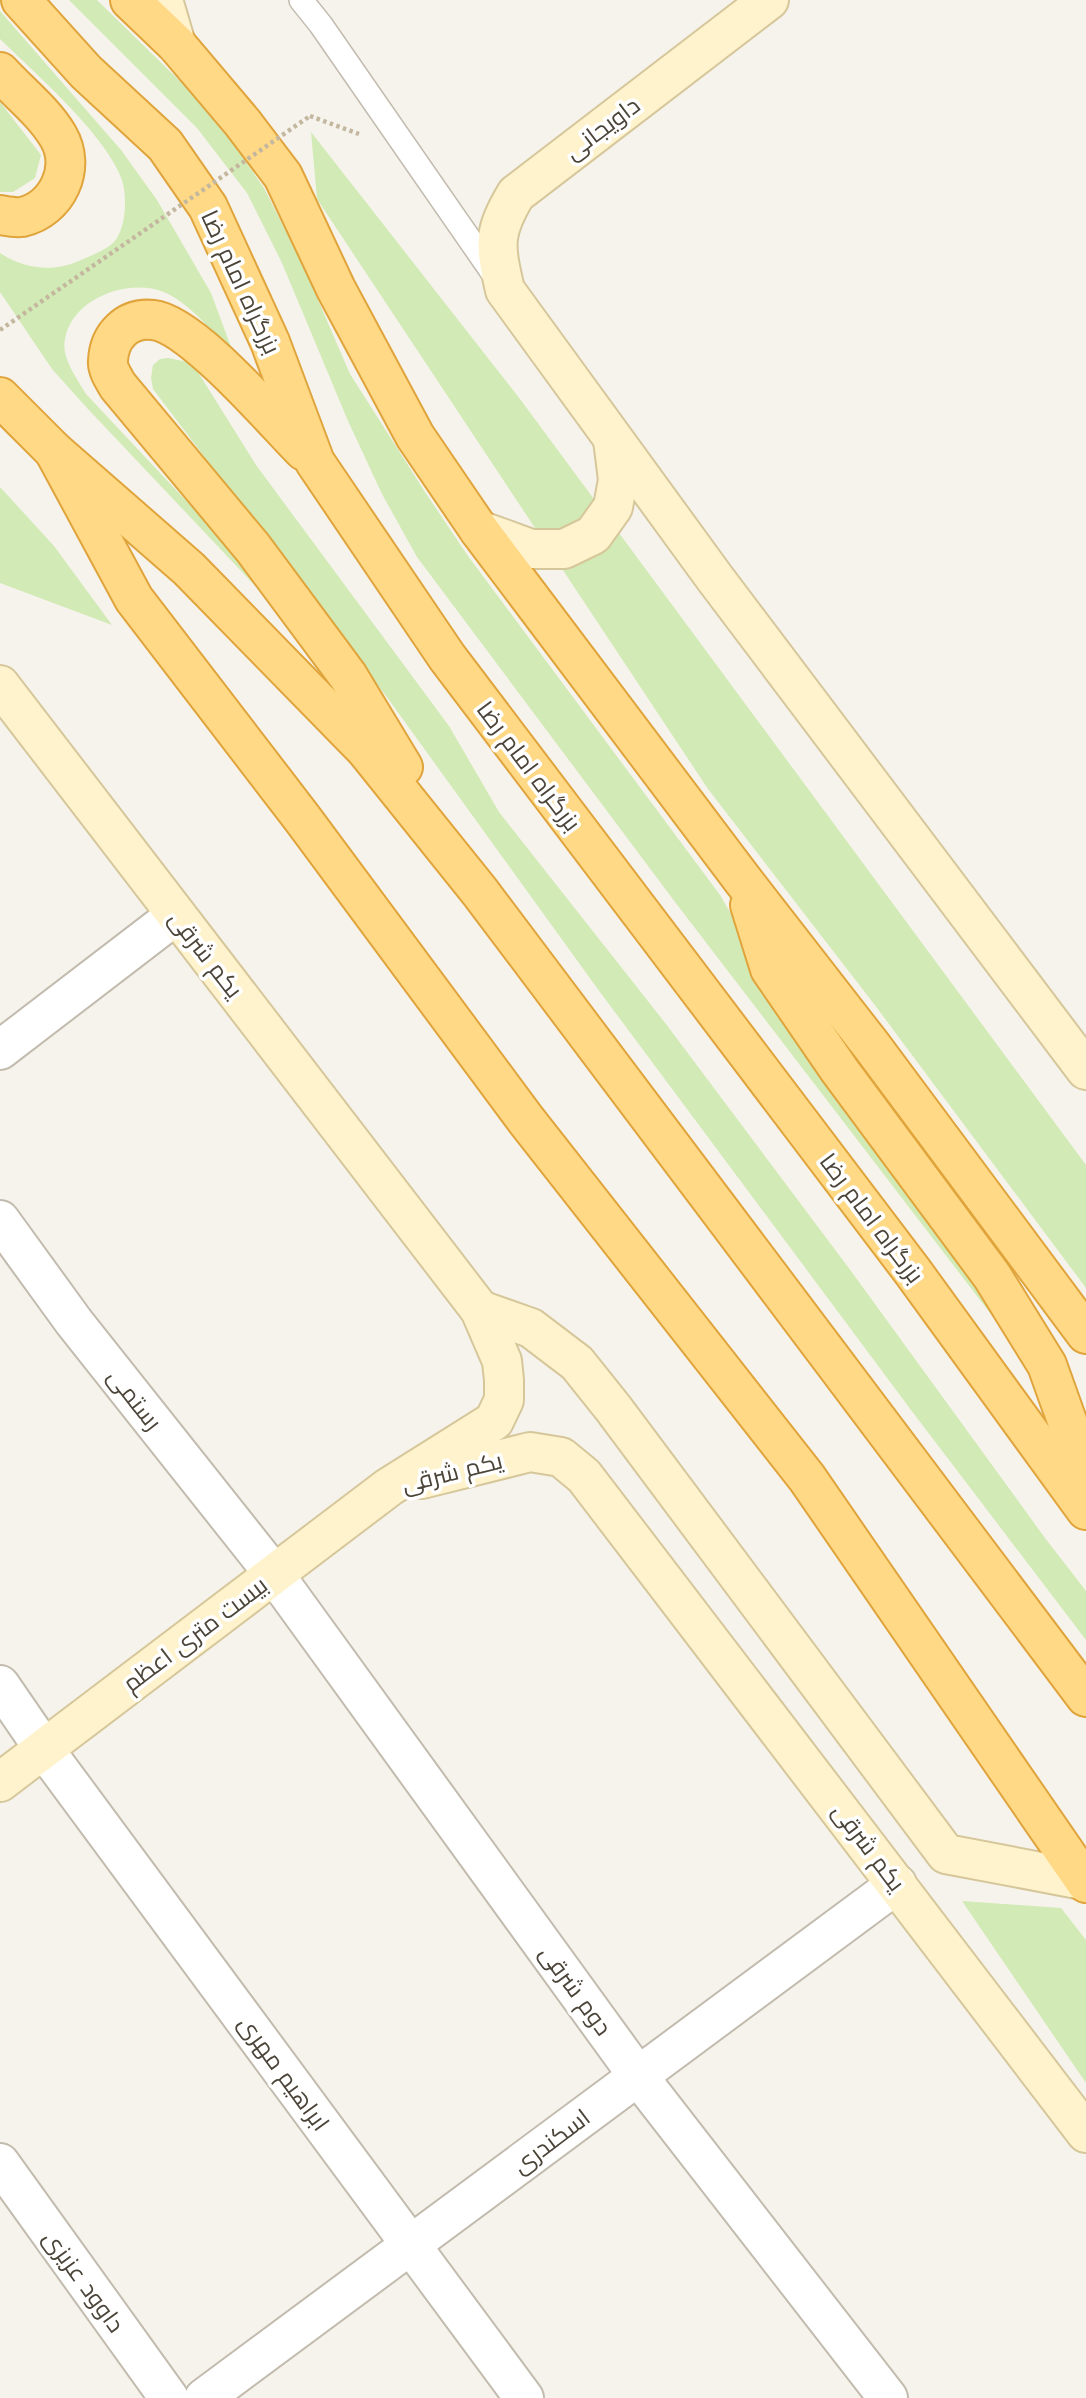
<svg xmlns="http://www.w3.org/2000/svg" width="1086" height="2398" viewBox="0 0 1086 2398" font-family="Jost,Cairo,sans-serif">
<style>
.green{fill:#d2eab5}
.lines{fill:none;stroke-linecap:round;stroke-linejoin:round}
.service-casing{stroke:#c2bbae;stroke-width:26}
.minor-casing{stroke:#c2bbae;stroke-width:42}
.secondary-casing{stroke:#d6c79b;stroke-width:42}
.trunk-casing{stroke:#e0a43c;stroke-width:42}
.path{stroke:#c4b79f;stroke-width:4.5;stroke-dasharray:3.5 3.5;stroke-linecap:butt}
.service{stroke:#fff;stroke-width:23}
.minor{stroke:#fff;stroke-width:38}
.secondary{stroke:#fff3cd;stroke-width:38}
.trunk{stroke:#ffd985;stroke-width:38}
.path-bridge{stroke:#c4b79f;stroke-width:4.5;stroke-dasharray:3.5 3.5;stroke-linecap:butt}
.labels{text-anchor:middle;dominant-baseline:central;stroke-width:7;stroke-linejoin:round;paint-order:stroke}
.street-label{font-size:24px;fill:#4b4439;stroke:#fff}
</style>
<rect width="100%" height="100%" fill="#f6f3ec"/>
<g class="green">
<polygon points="69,0 97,0 184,85 225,132 264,188 303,265 350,374 425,492 468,556 720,895 767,975 1036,1373 675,902 417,557 382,494 348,421 282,263 247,193 197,128"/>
<path d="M0,11L121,150L157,200L211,293L234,355C214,334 193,306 166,293C130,277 72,298 65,339C61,358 77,378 86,394L222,539L315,649L87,408L52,369L0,292V253C25,269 53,273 81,260C92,255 110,249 117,238C126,223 127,197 122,180C107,136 35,73 0,39Z"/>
<polygon points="0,102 41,155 35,178 13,192 0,192"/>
<polygon points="311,132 520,399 1086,1165 1086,1288 874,1004 708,789 317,199"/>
<polygon points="168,358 188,362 196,369 256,465 449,726 499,812 666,1024 851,1271 1045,1538 1086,1591 1086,1640 911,1410 597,988 389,700 153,389 151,378 153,365 160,359"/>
<polygon points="0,487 54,546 112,625 0,583"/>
<polygon points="962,1901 1061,1908 1086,1940 1086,2083"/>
</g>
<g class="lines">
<g class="service-casing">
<polyline id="service" points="301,0 321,25 495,276"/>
</g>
<g class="minor-casing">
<g id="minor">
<polyline points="0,1050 176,915"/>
<polyline points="0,1220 74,1322 274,1574 638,2076 888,2398"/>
<polyline points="0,1685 44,1749 524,2398"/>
<polyline points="0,2163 169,2398"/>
<polyline points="204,2398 897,1884"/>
</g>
</g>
<g class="secondary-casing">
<g id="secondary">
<polyline points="163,0 176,44"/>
<path d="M769,0L516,194C492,234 495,246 505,290L714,577L1086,1070"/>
<polyline points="479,530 531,549 564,549 593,535 613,507 618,480 613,440"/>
<polyline points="0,685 480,1310 502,1361 504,1380 504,1400 494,1421 389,1487 0,1782"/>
<polyline points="480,1310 531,1328 577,1363 613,1408 946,1854 1083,1880"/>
<polyline points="422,1479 530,1452 561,1457 584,1476 1086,2133"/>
</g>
</g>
<g class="trunk-casing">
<g id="trunk">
<polyline points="21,0 86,72 165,145 208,207 270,342 315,462 447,657 913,1272 1086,1510"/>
<polyline points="130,0 176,44 242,122 283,176 336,289 415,436 479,530 742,879 871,1045 1086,1334"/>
<path d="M0,72C19,93 43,111 58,136C77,168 57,209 22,217C15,218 6,216 0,215"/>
<polyline points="0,397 54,451 189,569 366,750 480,892 1086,1697"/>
<polyline points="54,451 134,599 302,818 526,1120 807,1478 1086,1883"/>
<path d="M304,451C274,421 192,324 153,320C127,317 109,336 108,361C107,369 114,379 118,386L253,548L348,676L403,767"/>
<polyline points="750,905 770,969 840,1071 992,1276 1047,1365 1086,1474"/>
</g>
</g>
<polyline class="path" points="310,116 359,134"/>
<use href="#service" class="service"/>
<use href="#minor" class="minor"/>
<use href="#secondary" class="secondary"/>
<use href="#trunk" class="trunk"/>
<polyline class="path-bridge" points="0,330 310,116"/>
</g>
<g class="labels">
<g class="street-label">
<text transform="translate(602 128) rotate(-37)">داویجانی</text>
<text transform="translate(241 282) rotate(65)">بزرگراه امام رضا</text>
<text transform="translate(529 766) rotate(53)">بزرگراه امام رضا</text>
<text transform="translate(206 954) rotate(52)">یکم شرقی</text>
<text transform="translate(872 1218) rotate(53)">بزرگراه امام رضا</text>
<text transform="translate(135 1399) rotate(52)">رستمی</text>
<text transform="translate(452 1472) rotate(-14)">یکم شرقی</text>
<text transform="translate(195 1634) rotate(-37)">بیست متری اعظم</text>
<text transform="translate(869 1847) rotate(53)">یکم شرقی</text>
<text transform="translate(576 1990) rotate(54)">دوم شرقی</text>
<text transform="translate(284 2073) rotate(54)">ابراهیم مهری</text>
<text transform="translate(551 2141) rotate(-37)">اسکندری</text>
<text transform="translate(84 2281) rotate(54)">داوود عزیزی</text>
</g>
</g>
</svg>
